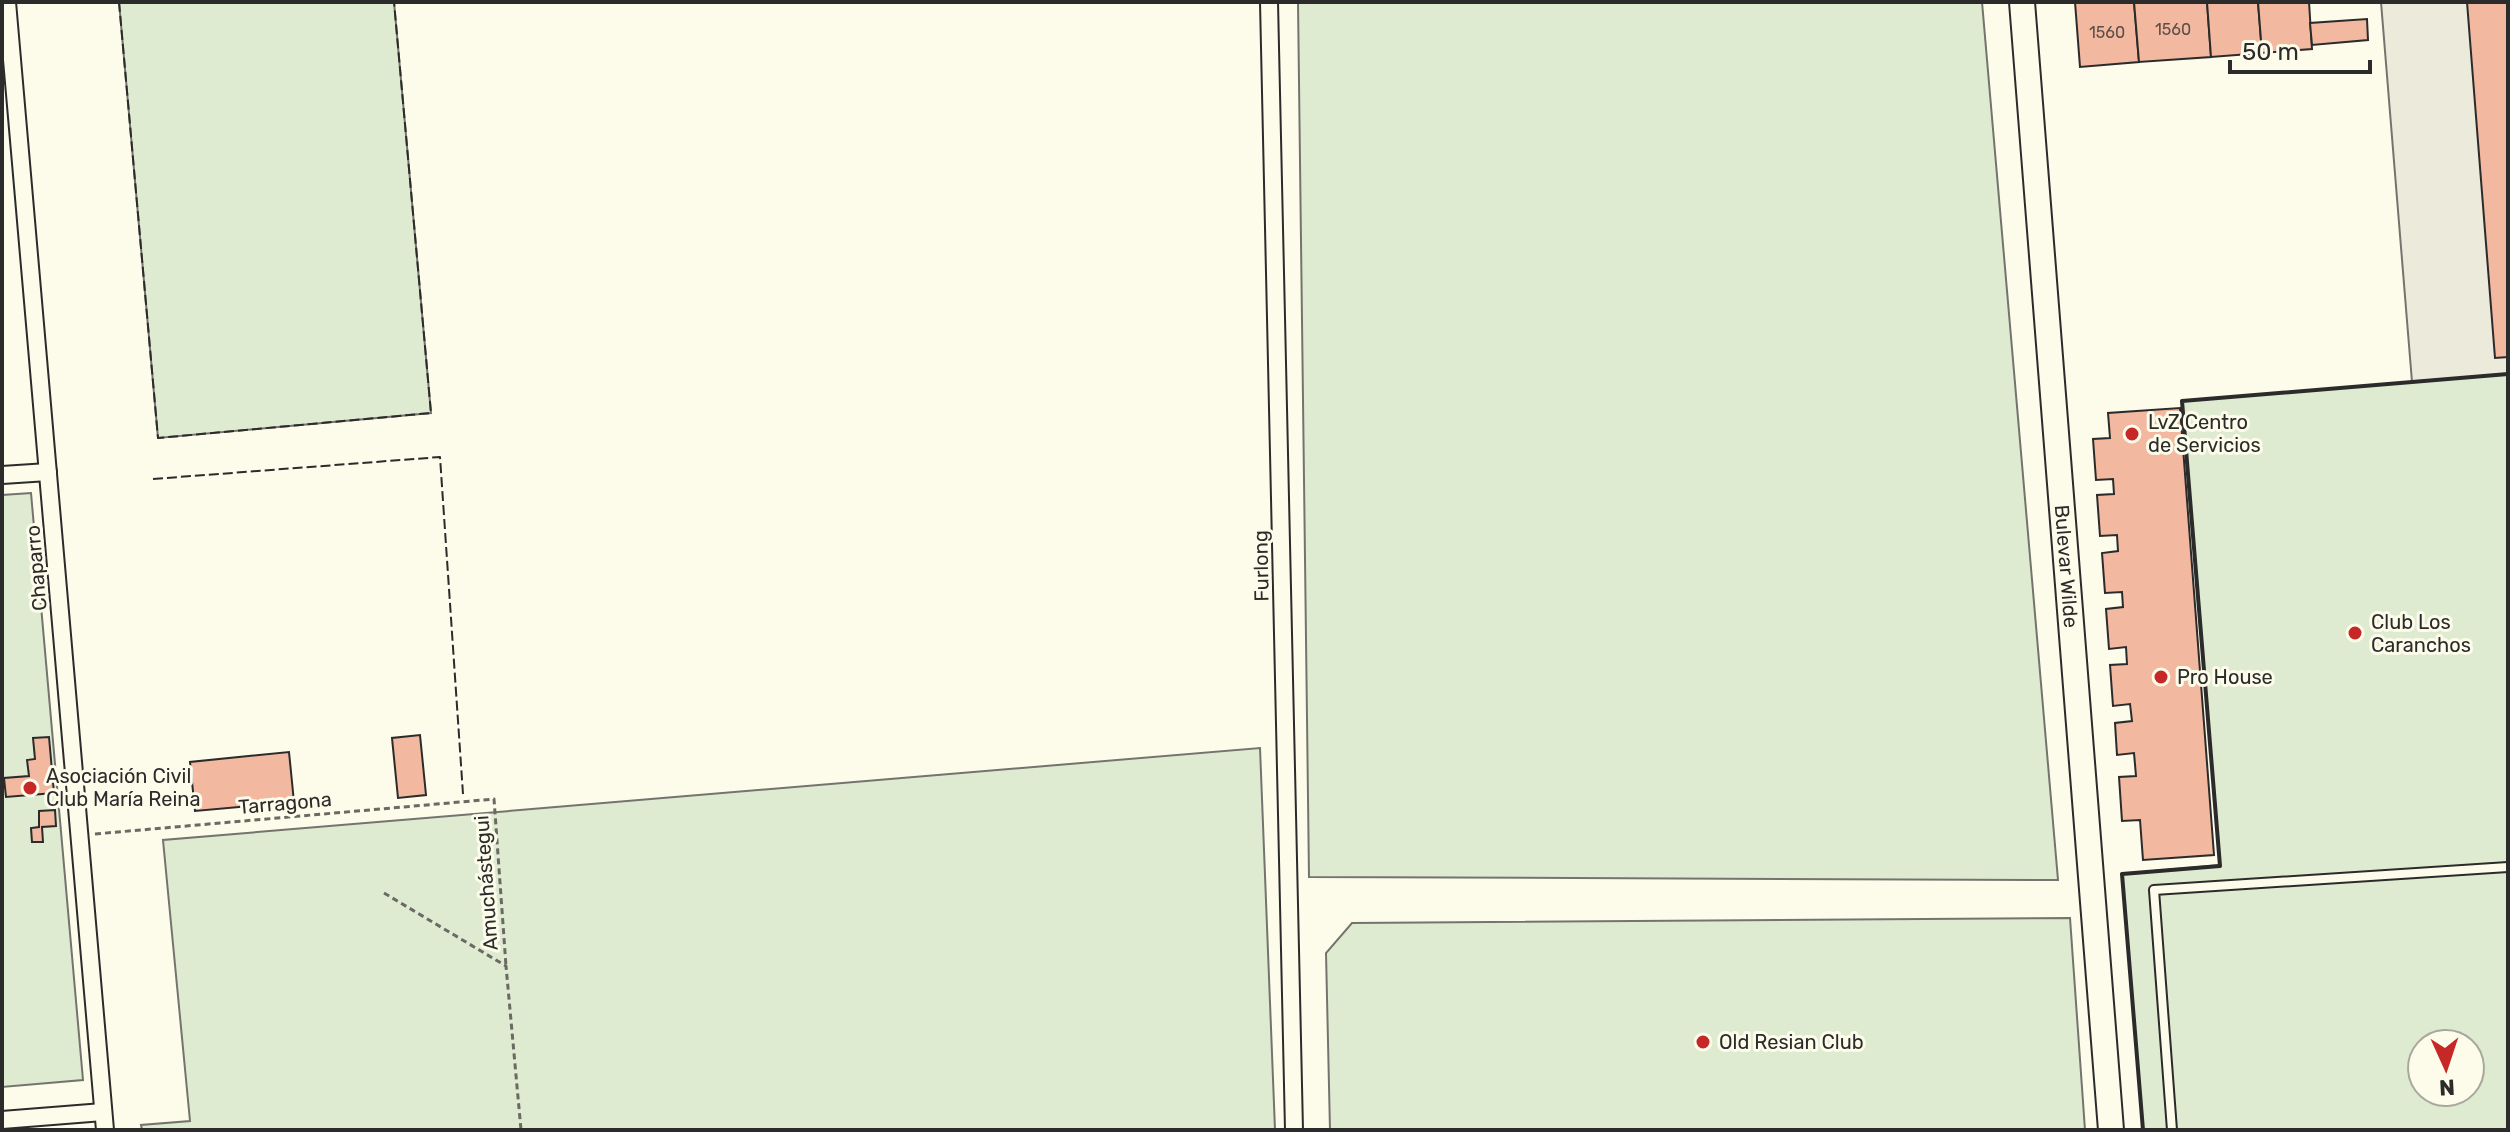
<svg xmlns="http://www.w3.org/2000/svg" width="2510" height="1132" viewBox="0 0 2510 1132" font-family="Rubik,sans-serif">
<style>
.green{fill:#deebd1;stroke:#74746e;stroke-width:2;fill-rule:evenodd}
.parking{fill:#eceadb;stroke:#74746e;stroke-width:2}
.building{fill:#f2b8a0;stroke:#2b2b2b;stroke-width:2}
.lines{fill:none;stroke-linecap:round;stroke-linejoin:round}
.service-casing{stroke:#2b2b2b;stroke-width:12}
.minor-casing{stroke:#2b2b2b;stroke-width:20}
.secondary-casing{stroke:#2b2b2b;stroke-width:28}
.path{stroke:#6a6964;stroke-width:3;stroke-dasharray:6 4;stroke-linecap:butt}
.service{stroke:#fdfbea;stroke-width:8}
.minor{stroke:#fdfbea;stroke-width:16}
.secondary{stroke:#fdfbea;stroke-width:24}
.fence{stroke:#2b2b2b;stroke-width:2;stroke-dasharray:10 4;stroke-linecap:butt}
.wall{stroke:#2b2b2b;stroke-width:4}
.poi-dot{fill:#c62828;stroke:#fdfbea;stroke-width:3}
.labels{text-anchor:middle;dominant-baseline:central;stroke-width:6;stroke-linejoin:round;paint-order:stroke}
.number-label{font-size:16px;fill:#5d4e48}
.poi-label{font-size:20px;fill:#2b2b2b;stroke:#fdfbea;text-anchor:start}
.street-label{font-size:20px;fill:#2b2b2b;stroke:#fdfbea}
</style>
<rect width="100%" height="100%" fill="#fdfbea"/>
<g class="green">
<polygon points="119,2 394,2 431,413 158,438"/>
<polygon points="1298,2 1982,2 2058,880 1309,877"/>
<path d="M2508,374V1130H2143L2122,874L2220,865L2182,401ZM2422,1044H2470V1092H2422Z"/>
<polygon points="31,493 83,1080 2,1087 2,495"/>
<polygon points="1260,748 1275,1130 142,1130 141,1125 190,1121 163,840"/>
<polygon points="2070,918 2085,1130 1330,1130 1326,953 1352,923"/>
</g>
<polygon class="parking" points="2381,2 2508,2 2508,374 2412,382"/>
<g class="building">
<polygon points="2075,2 2134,2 2139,62 2080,67"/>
<polygon points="2134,2 2207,2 2211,57 2139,62"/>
<polygon points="2207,2 2258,2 2262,53 2211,57"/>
<polygon points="2258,2 2309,2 2312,49 2262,53"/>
<polygon points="2467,2 2508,2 2508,357 2495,358"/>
<polygon points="2367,19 2368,40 2312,45 2310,23"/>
<polygon points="2180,408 2214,855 2143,860 2140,820 2122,821 2119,777 2136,776 2134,753 2117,755 2115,723 2132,721 2130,704 2113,706 2110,665 2127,664 2126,647 2109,649 2106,609 2123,607 2122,592 2105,593 2102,553 2118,551 2117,535 2100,536 2097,495 2114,494 2113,479 2096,480 2093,439 2110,438 2108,413"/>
<polygon points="420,735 426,795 398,798 392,738"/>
<polygon points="49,737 54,793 6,797 4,778 29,776 27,760 35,759 33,738"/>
<polygon points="289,752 294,802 195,811 190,762"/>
<polygon points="55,810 56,826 42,827 43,842 32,842 31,828 39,827 39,811"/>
</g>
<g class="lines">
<g class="service-casing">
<polyline id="service" points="2172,1130 2154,890 2508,867"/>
</g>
<g class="minor-casing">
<g id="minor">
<polyline points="7,2 105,1130"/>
<polyline points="1269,2 1294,1130"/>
<polyline points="2,475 48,472"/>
<polyline points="2,1120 103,1112"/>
</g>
</g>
<g class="secondary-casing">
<g id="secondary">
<path id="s1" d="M2022,2L2111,1130"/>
</g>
</g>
<g class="path">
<polyline points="95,834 494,799 506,966"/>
<polyline points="384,893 506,966 521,1130"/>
</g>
<use href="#service" class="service"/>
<use href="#minor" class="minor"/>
<use href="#secondary" class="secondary"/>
<g class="fence">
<polyline points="119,2 158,438 431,413 394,2"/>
<polyline points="153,479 440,457 463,794"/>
</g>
<polyline class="wall" points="2143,1130 2122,874 2220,866 2182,401 2508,374"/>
</g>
<g class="poi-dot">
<circle cx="2132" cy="434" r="8"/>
<circle cx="2355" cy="633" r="8"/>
<circle cx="2161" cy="677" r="8"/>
<circle cx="30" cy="788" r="8"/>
<circle cx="1703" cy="1042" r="8"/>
</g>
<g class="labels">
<g class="number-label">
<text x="2173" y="29">1560</text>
<text x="2107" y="32">1560</text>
</g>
<g class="poi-label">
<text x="2148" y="422">LvZ Centro<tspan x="2148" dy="23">de Servicios</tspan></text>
<text x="2371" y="622">Club Los<tspan x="2371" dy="23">Caranchos</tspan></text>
<text x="2177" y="677">Pro House</text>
<text x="46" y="776">Asociación Civil<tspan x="46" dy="23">Club María Reina</tspan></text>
<text x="1719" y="1042">Old Resian Club</text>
</g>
<g class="street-label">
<text transform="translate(1261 566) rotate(-91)">Furlong</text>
<text stroke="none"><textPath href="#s1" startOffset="566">Bulevar Wilde</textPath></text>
<text transform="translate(36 568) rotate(-95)">Chaparro</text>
<text transform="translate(285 803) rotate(-5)">Tarragona</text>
<text transform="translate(486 883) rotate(-94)">Amuchástegui</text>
</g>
</g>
<rect width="2510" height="1132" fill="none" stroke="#2b2b2b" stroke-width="8"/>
<g transform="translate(2446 1068) rotate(177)"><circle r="38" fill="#fdfbea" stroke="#a9a89e" stroke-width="2"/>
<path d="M0-6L14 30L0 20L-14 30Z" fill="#c62828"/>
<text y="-12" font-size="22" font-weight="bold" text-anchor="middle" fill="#2b2b2b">N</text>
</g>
<path d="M2230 60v12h140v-12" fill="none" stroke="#2b2b2b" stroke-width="4"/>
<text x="2242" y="60" font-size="24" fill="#2b2b2b" stroke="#fdfbea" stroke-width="6" paint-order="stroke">50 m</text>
</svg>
